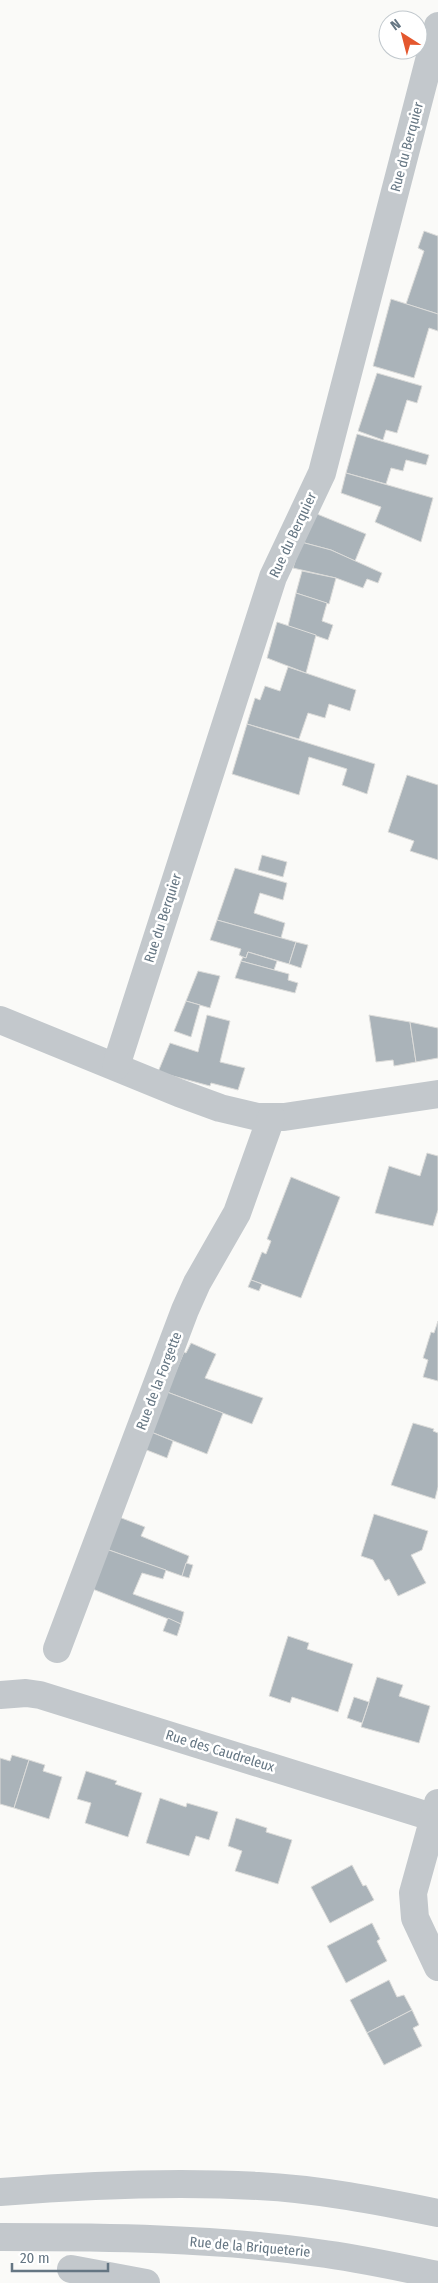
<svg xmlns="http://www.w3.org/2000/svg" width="438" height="2283" viewBox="0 0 438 2283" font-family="'Fira Sans Condensed',sans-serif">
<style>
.building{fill:#aab3b9;stroke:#dcdcda}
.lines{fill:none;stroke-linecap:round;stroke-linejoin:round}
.minor{stroke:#c3c8cc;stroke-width:28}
.tertiary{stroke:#c3c8cc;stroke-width:28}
.labels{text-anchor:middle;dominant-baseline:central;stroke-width:5;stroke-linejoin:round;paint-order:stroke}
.street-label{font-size:14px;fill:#657683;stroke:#fff}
</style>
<rect width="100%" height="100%" fill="#fafaf8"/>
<g class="building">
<polygon points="424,231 438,236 438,314 406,304 424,251 418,248"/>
<polygon points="391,299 438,314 438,331 429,328 414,378 373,366"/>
<polygon points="377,373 422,386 417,403 407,400 397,433 386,430 383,440 358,431"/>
<polygon points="357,434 429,455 426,465 406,460 403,471 391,468 386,484 346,473"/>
<polygon points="346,473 433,498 421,542 375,522 381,507 341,493"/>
<polygon points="317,514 366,534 355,561 331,550 301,542"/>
<polygon points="301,542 331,550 382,573 378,583 367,579 363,588 336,578 293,568"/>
<polygon points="302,571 336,578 329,604 296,593"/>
<polygon points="296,593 327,603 322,621 333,625 328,640 288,626"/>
<polygon points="277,622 316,635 306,673 267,658"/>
<polygon points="288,667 356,690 350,711 329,704 325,718 308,713 299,739 247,724 255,698 260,700 265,686 280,691"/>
<polygon points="247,724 375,764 367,794 342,785 347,769 309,757 299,795 232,774"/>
<polygon points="407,775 438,785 438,860 410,851 414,841 388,832"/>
<polygon points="262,855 287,862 283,877 258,870"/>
<polygon points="235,868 287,883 283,900 260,893 254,913 285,923 281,938 217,920"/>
<polygon points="217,920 296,942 289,964 248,952 246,958 243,957 239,955 241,949 210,940"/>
<polygon points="296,942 308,945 301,968 289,964"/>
<polygon points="248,952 277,961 274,970 241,961 243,957 246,958"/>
<polygon points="241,961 289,974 288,980 298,983 295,993 235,978"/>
<polygon points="198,971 220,976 210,1008 186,1001"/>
<polygon points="186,1001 200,1005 191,1037 174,1031"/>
<polygon points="207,1015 230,1021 220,1062 245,1068 238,1090 211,1083 210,1086 158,1072 170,1043 198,1052"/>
<polygon points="369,1015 410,1022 416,1062 394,1066 393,1060 376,1062"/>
<polygon points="410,1022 438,1028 438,1058 416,1062"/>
<polygon points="427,1153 438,1156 438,1210 433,1226 375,1213 389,1166 420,1176"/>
<polygon points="291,1177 340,1197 301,1298 251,1280 262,1252 266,1254 271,1241 267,1239"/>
<polygon points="251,1280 262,1284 259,1291 248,1287"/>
<polygon points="438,1321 438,1381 423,1377 428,1360 423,1358 431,1332 434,1333"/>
<polygon points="191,1343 216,1354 205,1378 263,1398 252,1424 167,1392 184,1352 186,1353"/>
<polygon points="167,1392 223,1413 207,1454 151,1432"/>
<polygon points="413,1423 434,1429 433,1431 438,1433 438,1487 435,1499 391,1485"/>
<polygon points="151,1432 173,1441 167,1458 144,1449"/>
<polygon points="374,1514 428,1531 422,1550 411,1555 426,1583 398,1596 389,1579 385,1581 373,1560 361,1556"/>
<polygon points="119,1517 145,1527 141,1536 189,1556 182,1576 106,1549"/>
<polygon points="106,1549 166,1570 163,1579 142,1573 133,1594 184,1612 181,1624 90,1588"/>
<polygon points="186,1563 193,1565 189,1578 182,1576"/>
<polygon points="168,1618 181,1624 177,1636 163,1631"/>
<polygon points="288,1636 309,1643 307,1649 353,1664 338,1712 292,1697 290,1703 269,1696"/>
<polygon points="377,1677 403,1685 399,1696 430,1706 419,1743 361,1727"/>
<polygon points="354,1697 369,1702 362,1723 347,1718"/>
<polygon points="12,1755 29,1760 14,1808 0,1804 0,1758 10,1761"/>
<polygon points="29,1760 45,1765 43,1771 62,1777 49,1819 14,1808"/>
<polygon points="86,1771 117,1781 115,1784 142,1793 128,1837 85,1823 91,1803 77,1799"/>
<polygon points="160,1798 186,1807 187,1803 218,1812 209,1840 196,1836 189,1856 146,1843"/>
<polygon points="236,1818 267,1828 266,1832 292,1840 278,1884 235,1871 242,1851 228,1846"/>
<polygon points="352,1865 363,1886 366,1885 374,1900 330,1923 311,1887"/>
<polygon points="372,1923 380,1939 377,1941 387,1961 346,1983 327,1946"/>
<polygon points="389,1980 397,1997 404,1995 412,2010 367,2033 350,2000"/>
<polygon points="412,2010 419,2025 413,2028 422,2046 384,2065 367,2033"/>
</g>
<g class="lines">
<g class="minor">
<polyline points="0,1020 179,1093 220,1108 258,1117 284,1117 438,1094"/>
<polyline points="116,1066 273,577 322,473 438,26"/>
<polyline points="57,1649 185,1310 197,1283 237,1213 271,1118"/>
<polyline points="0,1695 26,1693 40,1695 438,1819"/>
<polyline points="438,1803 413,1893 415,1918 438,1967"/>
<polyline points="71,2269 146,2283"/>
</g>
<g class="tertiary">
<path d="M0,2192C86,2185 172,2181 258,2186C318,2189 379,2201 438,2213"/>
<path d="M0,2237C107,2237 213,2238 318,2253C358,2258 398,2267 438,2275"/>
</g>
</g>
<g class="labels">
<g class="street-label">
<text transform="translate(407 147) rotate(-75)">Rue du Berquier</text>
<text transform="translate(293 535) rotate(-65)">Rue du Berquier</text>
<text transform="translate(163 918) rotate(-72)">Rue du Berquier</text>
<text transform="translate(159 1381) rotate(-69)">Rue de la Forgette</text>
<text transform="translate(220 1751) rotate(17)">Rue des Caudreleux</text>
<text transform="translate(250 2247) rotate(5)">Rue de la Briqueterie</text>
</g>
</g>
<g transform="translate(403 35) rotate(324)"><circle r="24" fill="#ffffff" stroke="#c1c8cd"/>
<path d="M0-4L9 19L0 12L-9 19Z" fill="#e4572e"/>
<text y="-8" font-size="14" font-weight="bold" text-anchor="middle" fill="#657683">N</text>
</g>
<path d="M12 2263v8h96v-8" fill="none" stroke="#657683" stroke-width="2.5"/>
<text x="20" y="2263" font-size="15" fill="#657683" stroke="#ffffff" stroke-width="4" paint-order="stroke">20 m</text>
</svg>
